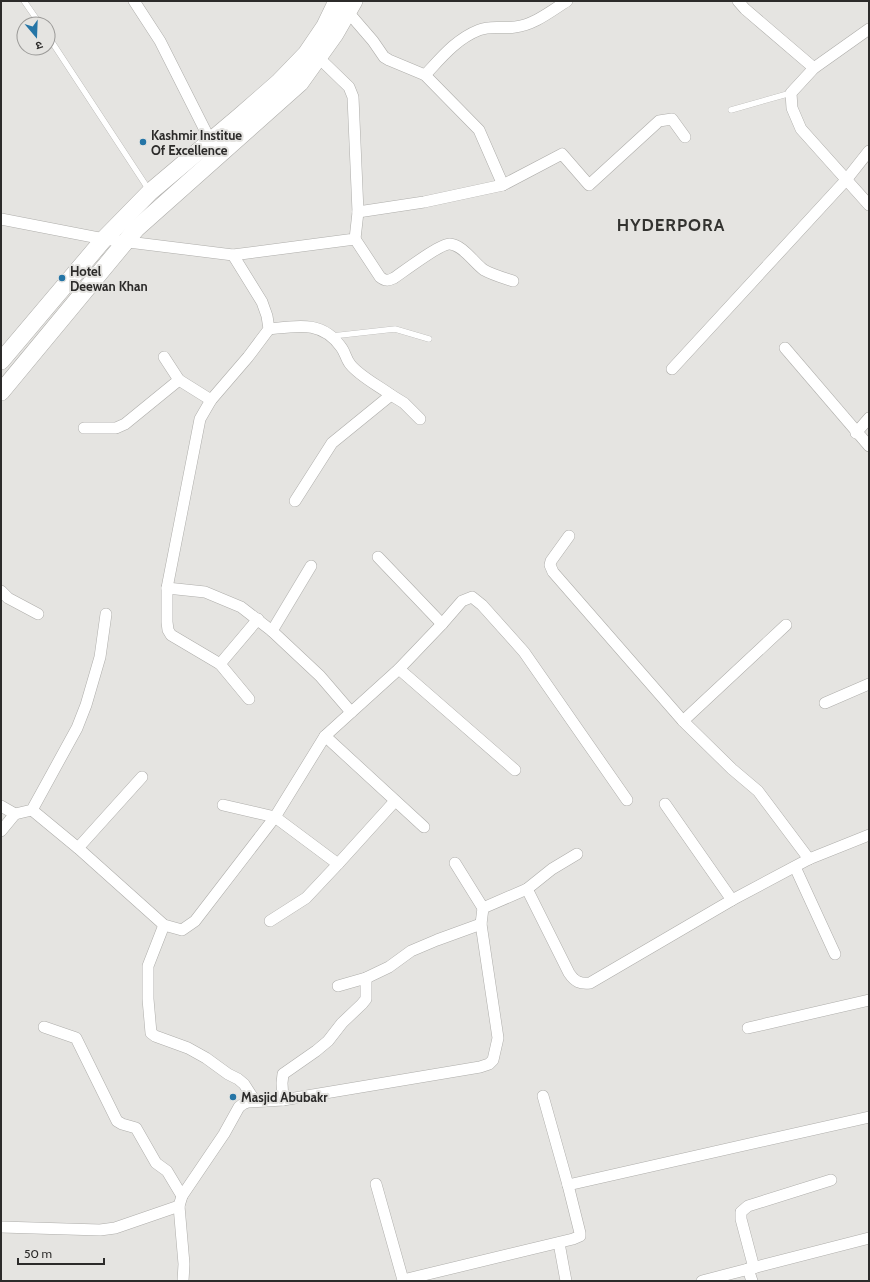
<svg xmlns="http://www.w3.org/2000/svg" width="870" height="1282" viewBox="0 0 870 1282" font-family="Cabin,'Noto Sans Devanagari',sans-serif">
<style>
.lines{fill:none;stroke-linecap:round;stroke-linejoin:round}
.service-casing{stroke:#aeadaa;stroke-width:6}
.minor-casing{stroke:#aeadaa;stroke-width:12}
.primary-casing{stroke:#aeadaa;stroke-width:18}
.service{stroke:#fff;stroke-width:5.5}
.minor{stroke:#fff;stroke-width:11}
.primary{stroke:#fff;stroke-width:17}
.poi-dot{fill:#2575a6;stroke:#e5e4e1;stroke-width:1.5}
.labels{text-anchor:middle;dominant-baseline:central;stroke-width:4;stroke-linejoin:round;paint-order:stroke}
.poi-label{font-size:13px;font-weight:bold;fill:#2c2b2a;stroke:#e5e4e1;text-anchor:start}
.district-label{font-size:17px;font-weight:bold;letter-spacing:1px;fill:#333330;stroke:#e5e4e1}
</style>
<rect width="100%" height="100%" fill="#e5e4e1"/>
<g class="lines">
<g class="service-casing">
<g id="service">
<polyline points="24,1 40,24"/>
<polyline points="48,36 149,190"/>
<polyline points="731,110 791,93"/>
<polyline points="332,336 395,329 429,339"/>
</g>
</g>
<g class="minor-casing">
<g id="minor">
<polyline points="134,1 160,41 210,140"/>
<polyline points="738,1 745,9 814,68"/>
<polyline points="348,12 373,41 384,57 389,60 425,75 479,130 503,185"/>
<polyline points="869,29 814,68 791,93 792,108 801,129 869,205"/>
<path d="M425,75C441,58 456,39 479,30C491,25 503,29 515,27C534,25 551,11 567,1"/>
<polyline points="358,212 424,202 503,185 562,154 589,185 659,121 672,119 685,137"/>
<polyline points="1,219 104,239 233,255 355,239 358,212 353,97 349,87 319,58"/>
<path d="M355,239L380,277C385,281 388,281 394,278C403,272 441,243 450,244C463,245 474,263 484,270C493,275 504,278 513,281"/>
<polyline points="233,255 262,302 267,316 269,329 248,357 211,400 200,419 167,588 167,622 168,630 171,635 220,664 249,699"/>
<path d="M269,329C297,326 322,320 341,347C345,352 346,359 350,364C359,376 379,386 391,395L332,443L295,501"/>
<polyline points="785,348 869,446"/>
<polyline points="164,357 179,380 211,400"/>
<polyline points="672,369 846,180 869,151"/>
<polyline points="391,395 404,403 420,419"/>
<polyline points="84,428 116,428 125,424 179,380"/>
<polyline points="856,433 869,418"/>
<polyline points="569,536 551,561 550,565 553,572 683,721 732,769 758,791 809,859"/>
<polyline points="378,557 442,624"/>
<polyline points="167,588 205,592 241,607 272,631 320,676 351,712"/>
<polyline points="1,591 8,598 38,614"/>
<polyline points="272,631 311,566"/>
<polyline points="220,664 258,619"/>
<polyline points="399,669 515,770"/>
<polyline points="825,703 869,684"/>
<polyline points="683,721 786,625"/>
<polyline points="325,736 424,827"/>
<polyline points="665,804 732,900"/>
<polyline points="223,805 275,817 338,864 395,801"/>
<polyline points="1,806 15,814 1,831"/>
<polyline points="32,810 78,848 164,925 182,930 195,921 275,817 325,736 399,669 442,624 462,601 472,597 482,605 524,652 627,800"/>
<polyline points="15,814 32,810 77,728 86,705 100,657 106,614"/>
<polyline points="78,848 142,777"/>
<polyline points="455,863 483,908"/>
<polyline points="795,867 835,954"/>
<path d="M527,889L569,973C575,982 580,984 590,983L732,900L809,859L869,835"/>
<polyline points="270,921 306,898 338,864"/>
<polyline points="164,925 148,966 148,999 151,1033 155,1036 188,1048 206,1058 228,1074 238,1079 244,1084 255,1101"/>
<polyline points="338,986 366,978 389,967 411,951 437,940 481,924"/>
<polyline points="44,1027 76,1038 117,1121 122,1124 136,1128 156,1163 167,1171 182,1196"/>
<polyline points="748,1028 869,1000"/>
<polyline points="283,1100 282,1083 283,1074 316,1051 328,1041 342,1023 362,1004 366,999 366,978"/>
<polyline points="376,1184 403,1280"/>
<polyline points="568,1185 869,1117"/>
<polyline points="1,1227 100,1230 115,1228 179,1206"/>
<polyline points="559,1243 566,1281"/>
<polyline points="754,1268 741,1219 741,1212 748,1206 831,1180"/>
<polyline points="748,1269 752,1281"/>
<polyline points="183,1281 184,1264 179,1206 182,1196 224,1134 239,1107 243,1104 248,1102 283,1100 480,1067 489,1064 493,1060 498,1038 481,924 483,908 527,889 552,869 577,854"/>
<polyline points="403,1281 403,1280 573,1239 580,1236 580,1233 568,1185 543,1096"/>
<polyline points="702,1281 869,1238"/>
</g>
</g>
<g class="primary-casing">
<g id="primary">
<polyline points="1,361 104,239 150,192 239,117 279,82 306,54 325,26 337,1"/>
<polyline points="1,392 136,229 300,83 335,34 354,1"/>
</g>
</g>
<use href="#service" class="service"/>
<use href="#minor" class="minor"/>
<use href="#primary" class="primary"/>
</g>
<g class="poi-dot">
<circle cx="143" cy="142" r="4"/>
<circle cx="62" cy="278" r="4"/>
<circle cx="233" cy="1097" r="4"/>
</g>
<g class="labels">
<g class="poi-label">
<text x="151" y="135">Kashmir Institue<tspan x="151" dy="15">Of Excellence</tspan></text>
<text x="70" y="271">Hotel<tspan x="70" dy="15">Deewan Khan</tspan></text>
<text x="241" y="1097">Masjid Abubakr</text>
</g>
<g class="district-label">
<text x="671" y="225">HYDERPORA</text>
</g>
</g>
<rect width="870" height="1282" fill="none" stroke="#2c2b2a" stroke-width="4"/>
<g transform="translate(36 36) rotate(161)"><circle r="19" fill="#e5e4e1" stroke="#9b9a98"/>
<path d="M0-3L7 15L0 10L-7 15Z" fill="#2575a6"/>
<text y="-6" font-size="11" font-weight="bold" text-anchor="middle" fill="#2c2b2a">उ</text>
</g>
<path d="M18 1258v6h86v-6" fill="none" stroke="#2c2b2a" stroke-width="2"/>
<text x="24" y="1258" font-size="12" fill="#2c2b2a" stroke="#e5e4e1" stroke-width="3" paint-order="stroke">50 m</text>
</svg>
